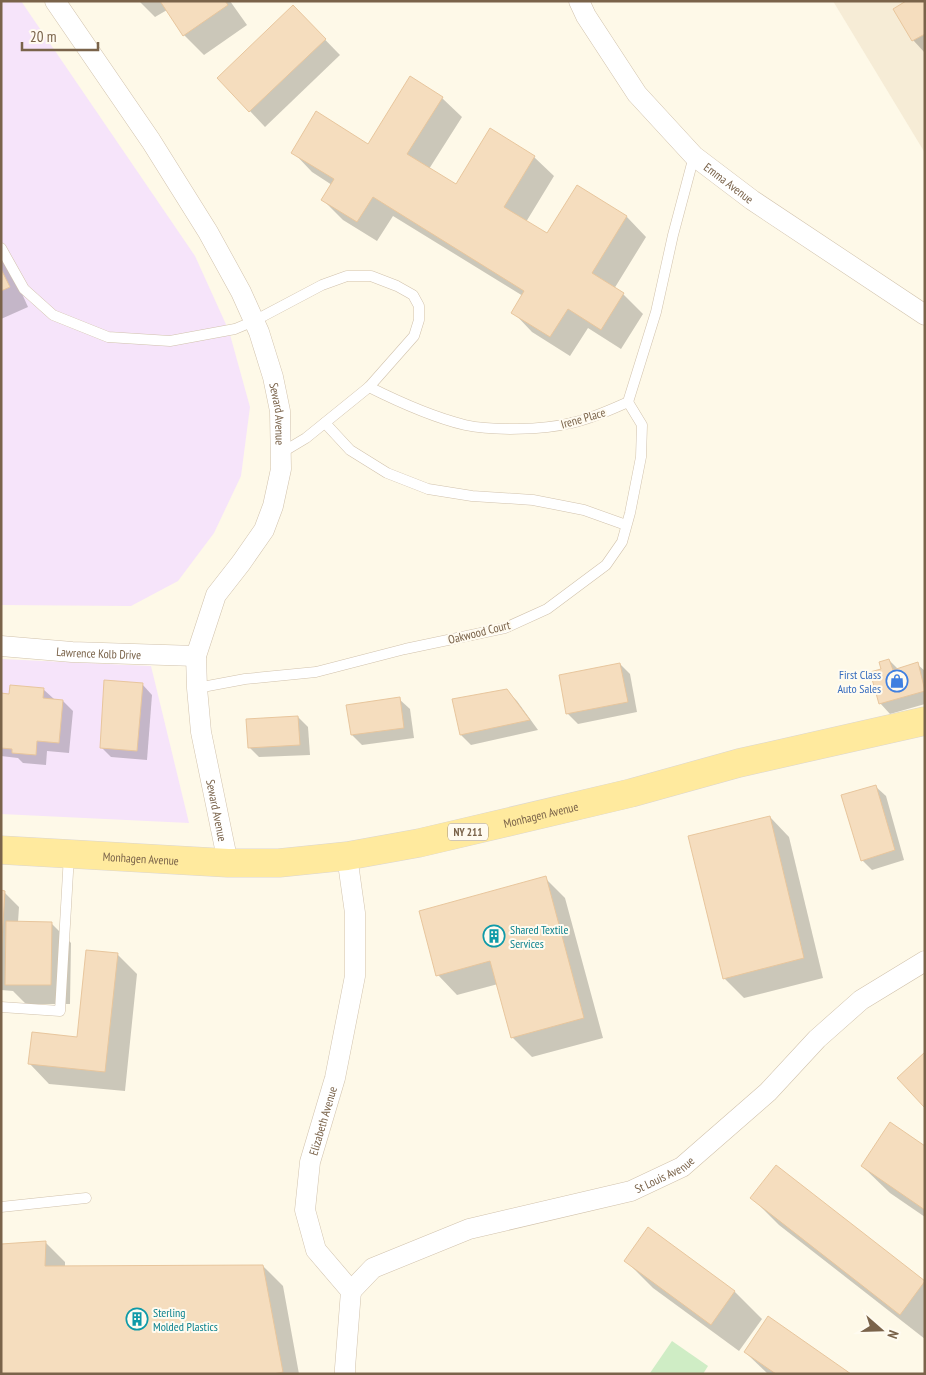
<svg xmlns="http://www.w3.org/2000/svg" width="926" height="1375" viewBox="0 0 926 1375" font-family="'PT Sans Narrow',sans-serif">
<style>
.residential{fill:#f6ecd6}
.education{fill:#f6e4fa}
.green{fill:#cfedc5}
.shadow{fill:#0003}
.building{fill:#f5ddbe;stroke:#e8c69d}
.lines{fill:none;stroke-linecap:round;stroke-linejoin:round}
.lane-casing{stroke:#d1c2ac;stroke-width:11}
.street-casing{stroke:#d1c2ac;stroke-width:21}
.primary-casing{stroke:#dcd6d0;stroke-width:29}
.lane{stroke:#fff;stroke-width:10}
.street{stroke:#fff;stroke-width:20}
.primary{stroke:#ffea9e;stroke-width:28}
.labels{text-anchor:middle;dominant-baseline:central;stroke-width:4;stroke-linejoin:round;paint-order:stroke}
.shield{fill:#fffbf0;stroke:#a2917c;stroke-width:1}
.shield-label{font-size:11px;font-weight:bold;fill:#7a634a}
.street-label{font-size:12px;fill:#7a634a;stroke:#fffbf0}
.shop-label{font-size:12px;fill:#366cbe;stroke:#fffbf0;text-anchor:end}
.culture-label{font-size:12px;fill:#0d838f;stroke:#fffbf0;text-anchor:start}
</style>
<rect width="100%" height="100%" fill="#fef9e8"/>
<polygon class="residential" points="833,1 925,1 925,153"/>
<g class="education">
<polygon points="1,1 21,1 195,256 229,331 250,407 241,476 214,533 178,581 131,606 1,605"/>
<polygon points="1,659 151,666 189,823 1,814"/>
</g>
<polygon class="green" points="672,1341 708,1366 703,1374 650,1373"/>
<g class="shadow">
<polygon points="139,1 230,1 247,25 204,55 184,35 167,10 155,17"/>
<polygon points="925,1 925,53 913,40"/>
<polygon points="308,22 340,55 265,127 219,78"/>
<polygon points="442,98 462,117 429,169 456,186 534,157 554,176 526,222 547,235 577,187 627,217 646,237 614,289 623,294 643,314 621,349 588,328 570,356 532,332 513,312 523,296 393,216 377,241 343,220 323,200 332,185 312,172 293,152 369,145"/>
<polygon points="1,258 10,267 28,307 1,319"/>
<polygon points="889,660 898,669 917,664 925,671 925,704 890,714 880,703 883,670"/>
<polygon points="620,664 630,674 637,712 578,724 567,713"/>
<polygon points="142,684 152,695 147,760 111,757 101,747"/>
<polygon points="43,689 54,699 63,701 73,711 69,753 47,751 46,765 23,763 18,758 1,756 1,694 10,695"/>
<polygon points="507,691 517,701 538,730 471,745 461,735"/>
<polygon points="399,699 410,709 414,738 362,745 352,735"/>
<polygon points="298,717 308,727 310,755 259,757 249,747"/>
<polygon points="875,786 886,796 904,860 872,870 862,860"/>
<polygon points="770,817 789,837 823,978 744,998 724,978"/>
<polygon points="545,878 565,898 603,1038 532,1057 513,1038 498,984 457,995 438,975"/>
<polygon points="1,892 4,892 19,907 18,922 51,923 71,943 70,1004 26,1004 13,991 1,990"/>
<polygon points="117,954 137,974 125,1091 49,1084 30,1064 78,1038"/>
<polygon points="925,1148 925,1217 890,1193 862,1166"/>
<polygon points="776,1166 925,1283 925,1339 779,1225 752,1198"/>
<polygon points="649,1229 735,1292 762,1319 739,1351 653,1288 626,1261"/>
<polygon points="45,1242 65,1262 65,1267 263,1266 283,1286 299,1374 1,1374"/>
<polygon points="745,1352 849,1374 768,1374"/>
</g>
<g class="building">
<polygon points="160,1 225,1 228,5 183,36"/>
<polygon points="906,1 925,1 925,34 912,41 893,9"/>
<polygon points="293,5 326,39 249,112 217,78"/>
<polygon points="410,76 443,97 407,154 456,184 490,128 535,156 504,207 547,233 577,185 627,216 592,273 624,293 601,330 568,309 550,337 511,313 524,291 373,197 357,222 321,200 334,179 291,153 316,111 368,144"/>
<polygon points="1,269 10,287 1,291"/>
<polygon points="889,659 893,670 918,662 925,691 879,704 870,672 881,669 879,662"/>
<polygon points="620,663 628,702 566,714 559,675"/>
<polygon points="104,680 143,683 137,751 100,748"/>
<polygon points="10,685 44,688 43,698 63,700 59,743 37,741 36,755 12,753 12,749 1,748 1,693 9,694"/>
<polygon points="507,689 530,720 460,735 452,699"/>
<polygon points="400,697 404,728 351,735 346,705"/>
<polygon points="298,716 300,745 248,748 246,719"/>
<polygon points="876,785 895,850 861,861 841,795"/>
<polygon points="770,816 804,958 723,979 688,836"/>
<polygon points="546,876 584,1018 511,1038 490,961 436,976 419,911"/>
<polygon points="1,890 5,891 1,958"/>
<polygon points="6,921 52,922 51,985 5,985"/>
<polygon points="86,950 118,953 105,1072 28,1064 32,1032 77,1037"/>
<polygon points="925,1052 925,1108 897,1078"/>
<polygon points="890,1122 925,1146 925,1210 861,1166"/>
<polygon points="776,1165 925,1281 900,1315 750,1198"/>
<polygon points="648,1227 735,1291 711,1325 624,1261"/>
<polygon points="46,1241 45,1266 263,1265 283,1372 273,1374 1,1374 1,1244"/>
<polygon points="768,1316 851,1374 776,1374 744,1352"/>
</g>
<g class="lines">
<g class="lane-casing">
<g id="lane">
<polyline points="1,248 24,289 53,315 108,337 170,341 235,329 254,321 322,285 347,276 371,276 397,286 413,295 419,306 419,320 414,336 369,387"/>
<polyline points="628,402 656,312 673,235 694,156"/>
<polyline points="325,423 350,450 387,473 428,489 472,496 533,500 584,510 626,525"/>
<path d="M281,453L306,438L369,387C399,402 432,417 465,425C492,431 543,430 571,423C591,419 610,410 628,402"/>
<polyline points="197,688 245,679 316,672 405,649 505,628 547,609 606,565 622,542 630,513 641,457 642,425 628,402"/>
<polyline points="1,1007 60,1011 69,855"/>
<polyline points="1,1207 86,1198"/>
</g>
</g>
<g class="street-casing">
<g id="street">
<path id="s1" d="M55,1L151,141L208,232L241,292L259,332L273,377L280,411L281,469L273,506L264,530L241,563L216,595L196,656L197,688L201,732L228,863"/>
<path id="s2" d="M579,1L586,16L637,94L694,156L752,200L925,315"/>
<path id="s3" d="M1,646L72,652L196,656"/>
<path id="s4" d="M351,1291L373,1268L469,1229L631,1191L682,1167L768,1092L817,1039L861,1000L925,961"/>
<path id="s5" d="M345,1374V1368L351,1291L316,1250L305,1210L310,1162L335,1078L355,976V913L347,856"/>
</g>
</g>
<g class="primary-casing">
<g id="primary">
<path id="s6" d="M1,850L228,863H279L347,856L419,843L631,793L739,763L925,721"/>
</g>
</g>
<use href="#lane" class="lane"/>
<use href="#street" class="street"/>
<use href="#primary" class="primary"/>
</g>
<defs>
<g id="shop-ring" transform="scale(1.125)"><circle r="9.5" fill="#fffbf0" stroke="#3f7fe0" stroke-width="1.5"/><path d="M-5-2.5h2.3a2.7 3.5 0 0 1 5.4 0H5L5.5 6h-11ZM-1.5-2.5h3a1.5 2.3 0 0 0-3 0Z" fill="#3f7fe0"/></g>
<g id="building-ring" transform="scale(1.125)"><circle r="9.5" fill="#fffbf0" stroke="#0f9aa8" stroke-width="1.5"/><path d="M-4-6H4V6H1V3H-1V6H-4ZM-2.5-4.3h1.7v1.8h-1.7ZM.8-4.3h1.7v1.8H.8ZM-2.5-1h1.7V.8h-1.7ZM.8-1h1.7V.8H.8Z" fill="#0f9aa8"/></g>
</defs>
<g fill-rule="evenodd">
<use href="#shop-ring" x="897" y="681"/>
<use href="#building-ring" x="494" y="936"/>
<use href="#building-ring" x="137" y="1319"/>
</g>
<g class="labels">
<rect class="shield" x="448" y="823.5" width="40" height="17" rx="4"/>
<g class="shield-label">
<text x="468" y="832">NY 211</text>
</g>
<g class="street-label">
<text stroke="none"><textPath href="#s2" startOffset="238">Emma Avenue</textPath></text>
<text stroke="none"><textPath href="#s1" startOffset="474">Seward Avenue</textPath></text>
<text transform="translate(583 418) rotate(-16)">Irene Place</text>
<text transform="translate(479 632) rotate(-14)">Oakwood Court</text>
<text stroke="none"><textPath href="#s3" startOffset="98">Lawrence Kolb Drive</textPath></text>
<text stroke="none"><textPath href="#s1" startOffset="894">Seward Avenue</textPath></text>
<text stroke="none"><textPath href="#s6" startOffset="545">Monhagen Avenue</textPath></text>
<text stroke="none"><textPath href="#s6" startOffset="140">Monhagen Avenue</textPath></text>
<text stroke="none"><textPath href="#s5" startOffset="270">Elizabeth Avenue</textPath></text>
<text stroke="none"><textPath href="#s4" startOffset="339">St Louis Avenue</textPath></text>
</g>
<g class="shop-label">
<text x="881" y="674">First Class<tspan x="881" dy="14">Auto Sales</tspan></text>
</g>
<g class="culture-label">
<text x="510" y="929">Shared Textile<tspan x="510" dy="14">Services</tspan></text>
<text x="153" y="1312">Sterling<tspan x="153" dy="14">Molded Plastics</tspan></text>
</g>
</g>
<rect width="926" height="1375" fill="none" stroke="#7a634a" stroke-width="5"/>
<g transform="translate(881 1330) rotate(110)" stroke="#fffbf0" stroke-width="4" paint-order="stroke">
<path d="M0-4L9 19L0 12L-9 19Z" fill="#7a634a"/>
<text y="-8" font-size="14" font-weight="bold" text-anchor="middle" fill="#7a634a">N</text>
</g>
<path d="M22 42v8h76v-8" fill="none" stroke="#7a634a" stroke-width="2.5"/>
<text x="30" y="42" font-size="15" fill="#7a634a" stroke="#fffbf0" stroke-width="4" paint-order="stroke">20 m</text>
</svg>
